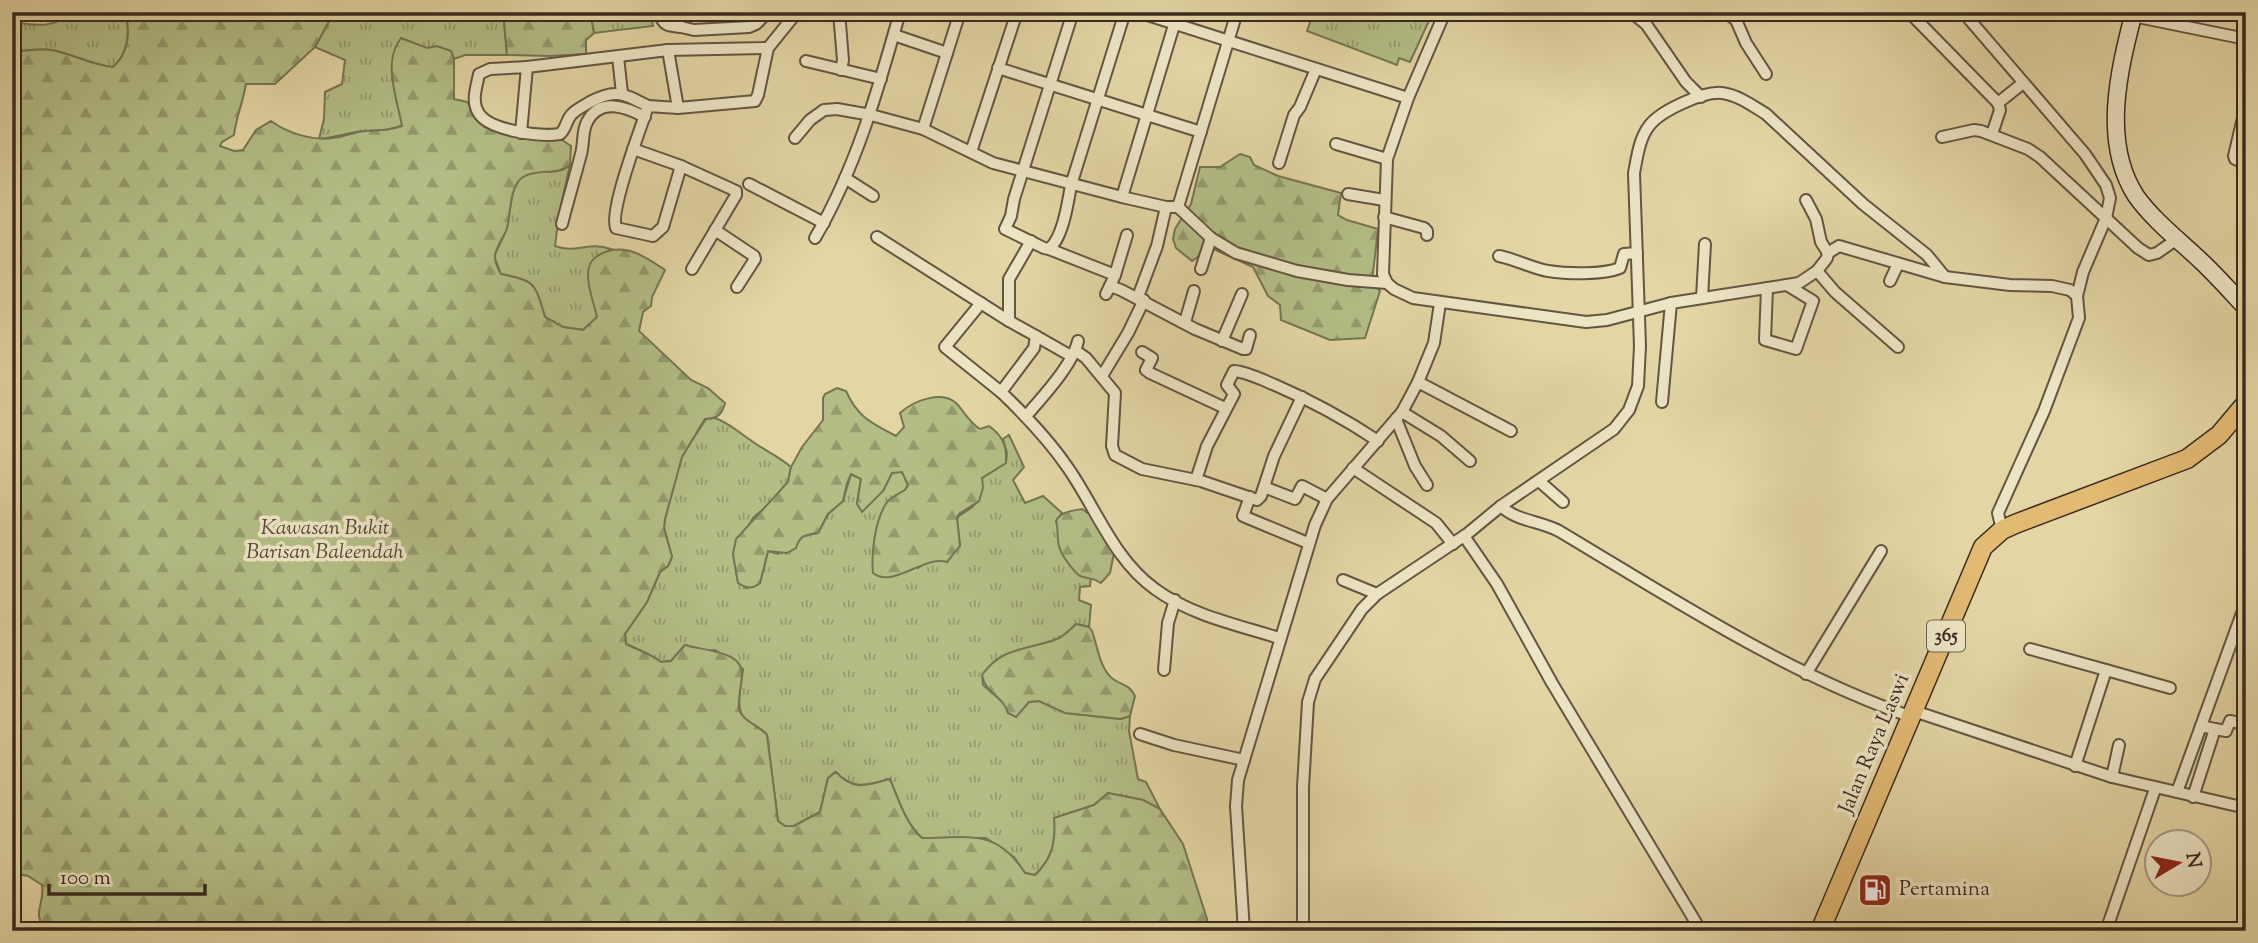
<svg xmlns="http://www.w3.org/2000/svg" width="2258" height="943" viewBox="0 0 2258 943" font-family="'Sorts Mill Goudy',serif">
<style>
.grass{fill:url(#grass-tufts);stroke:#767454;stroke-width:2}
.forest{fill:url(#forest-firs);stroke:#767454;stroke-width:2}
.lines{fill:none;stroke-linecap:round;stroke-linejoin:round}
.minor-casing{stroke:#645542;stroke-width:14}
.secondary-casing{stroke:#3a2a21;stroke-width:19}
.primary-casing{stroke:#3a2a21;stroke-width:21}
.minor{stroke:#ede4c4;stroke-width:10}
.secondary{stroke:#ede4c4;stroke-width:16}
.primary{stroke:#e2ba72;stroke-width:18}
.labels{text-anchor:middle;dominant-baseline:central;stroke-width:7;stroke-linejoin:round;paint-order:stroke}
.shield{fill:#ede4c4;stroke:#706252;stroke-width:2}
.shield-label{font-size:19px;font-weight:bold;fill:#3a2a21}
.park-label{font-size:21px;font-style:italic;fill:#524735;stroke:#ede4c4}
.street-label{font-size:21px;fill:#3a2a21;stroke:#ede4c4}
.poi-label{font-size:21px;fill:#3a2a21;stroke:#ede4c4;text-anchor:start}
</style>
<defs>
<pattern id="grass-tufts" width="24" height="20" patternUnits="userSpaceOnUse" patternTransform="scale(1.75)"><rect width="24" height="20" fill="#b3bd86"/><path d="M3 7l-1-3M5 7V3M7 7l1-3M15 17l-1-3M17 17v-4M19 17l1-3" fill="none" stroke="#939a6d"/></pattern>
<pattern id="forest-firs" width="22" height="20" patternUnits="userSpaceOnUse" patternTransform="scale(1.75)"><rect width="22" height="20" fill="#b3bd86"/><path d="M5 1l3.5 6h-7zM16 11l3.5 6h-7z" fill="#939a6d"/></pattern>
</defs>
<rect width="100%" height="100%" fill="#e3d5a4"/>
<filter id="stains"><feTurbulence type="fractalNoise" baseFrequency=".00286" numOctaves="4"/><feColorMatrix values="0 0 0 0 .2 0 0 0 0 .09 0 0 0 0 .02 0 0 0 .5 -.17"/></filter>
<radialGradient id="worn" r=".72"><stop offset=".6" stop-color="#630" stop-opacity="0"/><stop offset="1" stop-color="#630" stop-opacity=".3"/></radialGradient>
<g class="grass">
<path d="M76,12H125C131,32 128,54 113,67C90,65 74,54 52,50C40,48 25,51 12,52V22C40,26 52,28 76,12Z"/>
<path d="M334,12H498L504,21L507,55H465L454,59L451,51L437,47L427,48L396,100L403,125C384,132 382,130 364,131C349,132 334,138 319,139L324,119L325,92L342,84L345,60L315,47Z"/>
<polygon points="590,12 650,12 653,26 594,33"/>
<polygon points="1314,12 1433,12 1410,62 1399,58 1397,65 1307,31"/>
<path d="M570,165L559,214L555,246C577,254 588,241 611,249L595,258L588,275L597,317L583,330L563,327L545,317C534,282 537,282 501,274L494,256C498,247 503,239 506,230C512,214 508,181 527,174C542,169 558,176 570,165Z"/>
<path d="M715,418C729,423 737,431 749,439C763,450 776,454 791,467L788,482L769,504L753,518L733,554L738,582L746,588L760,583L768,551L778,554L802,536L818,533L828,514L843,501L851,474L861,479L857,503L883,491L892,473L902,471L908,485L905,490L888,501L918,568L929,561H942L960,546L957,518C962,512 967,512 972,507C980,501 983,488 982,478L1006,463L1007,453L1003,439L1009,435L1024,467L1013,480L1025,503L1043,496L1062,513L1056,521L1059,530L1058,540L1081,576L1091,577L1090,586L1080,587L1079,600L1091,605L1089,627L1076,624C1072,628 1067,633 1063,636C1036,654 1006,641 982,675L983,685L1005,704L1008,713L1029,702L1039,701L1066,713L1120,719L1130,716L1129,731L1138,779L1146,782L1160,809L1143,800L1108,793L1094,805L1055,818C1056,842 1052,859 1035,875L1025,873L1014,857L986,838H922C906,824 898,799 890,779C866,785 855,791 835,772L828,778L820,812L794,826H785L778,821L767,735C761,727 752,725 745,719C734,709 742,682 743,669L715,650L705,651L685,645L671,661L661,662C647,652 641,651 626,644L625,634L647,602L660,572L668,566L672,557L664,528L665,519L681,457L706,419Z"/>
</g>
<g class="forest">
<path d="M125,12H334L315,47L275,84H246C243,102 236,118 234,135L222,142L220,146L234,151L243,150L256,130L271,121C287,133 313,141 333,138C344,137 354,132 365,131C381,130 387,131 402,126C397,98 382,62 401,38L427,48L437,46L451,51L454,59V99L467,102L484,127L522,138L562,140L571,146L570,165C557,176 538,168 523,177C509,186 511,213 507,228C504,238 494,248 495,258C495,264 498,269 501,274C537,282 534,282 545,317L563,327L583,330L597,317C594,303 585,281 589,267C590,262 594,258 599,255C624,241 644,256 665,270L652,297L651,306L643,312L639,331L691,380L708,388L725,403C722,415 718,418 705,419L682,457L665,519L664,528L672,557L668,566L660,572L647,602L625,634L626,644C640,651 647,652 661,662L671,661L685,645C703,651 744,650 742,676C741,686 738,700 739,709C742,721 760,726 767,735L778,821L785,826H794L820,812L828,778L836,772C854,792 868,785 890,779C898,799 906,824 922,838C970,838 996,828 1025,873L1035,875C1052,859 1056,842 1054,818L1094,805L1108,793L1143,800L1160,809L1183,844L1207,919V931H46C31,911 45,906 42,885L28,876L12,873V52C25,51 40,48 52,50C74,54 90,65 113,67C128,54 131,32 125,12Z"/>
<polygon points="498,12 590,12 594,33 586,40 586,54 549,56 507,55 504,21"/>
<polygon points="1240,154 1250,157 1254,165 1278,176 1341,193 1338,215 1347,220 1378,229 1372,282 1380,291 1365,338 1330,340 1281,320 1280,305 1268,296 1253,267 1211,248 1192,261 1176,248 1173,239 1175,229 1191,204 1200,167 1220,167"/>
<path d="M837,388L846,391C858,418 872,423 896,436L904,427L900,413C913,401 943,389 957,404C966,414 969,422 980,429L989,426C1003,436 1007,446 1006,463L982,478L983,488L979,501L959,514L957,518L960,546L947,562C924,555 893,589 873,573C871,552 875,520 887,502C891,497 900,493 905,490L908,485L902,472L892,473L883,491L862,512L857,504L861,479L851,474L847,483L843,501L828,514L818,533C805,535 800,535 796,548L787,553L768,551L760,583C752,590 746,588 738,583L733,554L736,539L788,482L791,467L802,447L823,420V398L825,394Z"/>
<path d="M1082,509L1092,516L1116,543L1110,573L1101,583C1092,577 1087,579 1080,576C1074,572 1062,556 1060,549C1056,540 1059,530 1056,521C1061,511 1072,511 1082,509Z"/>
<path d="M1076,624L1089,627L1092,631C1097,644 1100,670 1113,679C1123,686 1129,684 1135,696L1130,716L1121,719L1065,713L1039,701L1029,702L1016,717L1008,713C1003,695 985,694 982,675C1003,645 1029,651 1059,638C1065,635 1071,629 1076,624Z"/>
</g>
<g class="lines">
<g class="minor-casing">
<g id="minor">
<path d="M659,12C663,26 668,26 681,27"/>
<polyline points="672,12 681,27 694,30 749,27 756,24 768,12"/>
<polyline points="839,12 843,60 841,70"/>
<path d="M1073,12L1014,199L1011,216L1005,229L1044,248L1049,249C1063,238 1068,202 1071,185L1125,12"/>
<polyline points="1138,12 1408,98"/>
<polyline points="1445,12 1408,98 1387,159 1383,274 1387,283 1394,289 1413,298 1586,322 1607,320 1671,303 1799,283 1817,271 1827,258 1828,253 1839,246 1945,277 2010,285 2052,286 2070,290 2077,296"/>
<polyline points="1631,12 1646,24 1686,82 1701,97"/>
<polyline points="1725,12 1736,20 1746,43 1766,74"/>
<polyline points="1909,12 1998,103 2023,83"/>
<polyline points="1963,12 2085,154 2106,185 2110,198 2106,218 2083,272 2077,296 2079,318 2044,411 1998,513 2002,530"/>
<polyline points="2133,16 2246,39"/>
<polyline points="894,35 947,53"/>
<polyline points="668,50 678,108"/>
<polyline points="618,57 622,93"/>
<polyline points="806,61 881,79"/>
<polyline points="527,67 668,50 768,48 797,12"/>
<polyline points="998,68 1201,132"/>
<polyline points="2246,105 2234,156 2235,159 2246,164"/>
<polyline points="923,129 960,12"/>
<path d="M521,133L527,67L490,69L479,74C477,86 471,100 478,112C488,131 541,137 560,134C566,129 566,121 571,115C576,109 584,106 590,102C616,88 624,94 648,106"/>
<polyline points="1992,134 2000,110 1998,103"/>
<polyline points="1942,137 1974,130 1981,131 2028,149 2040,157 2138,248 2149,255 2157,253 2177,239"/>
<polyline points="795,138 810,120 824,110 837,109 871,115 923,129 993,163 1122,197 1166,207 1178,207 1211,238 1236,253 1297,271 1348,280 1387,283"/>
<polyline points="1336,144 1387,159"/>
<polyline points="633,149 681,166"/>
<polyline points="971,152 1017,12"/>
<polyline points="1279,163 1294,115 1300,107 1316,69"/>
<polyline points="845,178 873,196"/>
<polyline points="749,184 824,223"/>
<polyline points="1348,194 1384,200"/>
<polyline points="1122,197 1178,12"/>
<polyline points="1806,200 1816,219 1821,242 1828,253"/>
<polyline points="1178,207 1237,12"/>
<polyline points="1384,217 1424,228 1427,231 1427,235"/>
<path d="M562,224C568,201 575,177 581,154C584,144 582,131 587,122C600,97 626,107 645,117"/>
<polyline points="715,230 754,256 755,259 737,287"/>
<path d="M877,237L1009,321L1036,336L1034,348L1001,392C1025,415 1049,440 1068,468C1096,508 1114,560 1155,589C1190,615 1238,625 1279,638"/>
<path d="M815,238C856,168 878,90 900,12"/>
<polyline points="1049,249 1115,275 1110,286"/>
<path d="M1499,256C1515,259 1534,269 1548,271C1567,274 1603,275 1620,268L1624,254L1637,253"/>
<path d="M692,269L736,195V191L681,166L663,227L653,236L616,228C609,210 641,128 648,106L678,108L755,101L758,95L768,48"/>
<polyline points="1201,269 1211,238"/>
<polyline points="1817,271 1835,292 1898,347"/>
<polyline points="1115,275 1127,235"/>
<polyline points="1890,281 1898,264"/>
<polyline points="1767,288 1765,340 1796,349 1813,301 1787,285"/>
<polyline points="1106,294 1110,286 1121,290 1195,329 1243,349 1246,349 1250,335"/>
<polyline points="1138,297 1157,246 1166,207"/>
<polyline points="1702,298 1705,244"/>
<polyline points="981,303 945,347 1001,392"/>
<polyline points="1009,321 1009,279 1031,241"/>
<polyline points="1185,322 1194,291"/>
<polyline points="1036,336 1071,356"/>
<polyline points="1222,341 1242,294"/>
<polyline points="1076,351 1086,358 1115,393 1112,446 1115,455 1142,469 1201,481 1257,500 1261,496 1274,456 1302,397"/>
<polyline points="1142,352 1152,358 1146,370 1150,373 1225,408"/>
<polyline points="1102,376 1128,333 1144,300"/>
<polyline points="1418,382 1511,431"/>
<polyline points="1662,402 1671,303"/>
<polyline points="1402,412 1441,436 1470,461"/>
<path d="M1026,416C1042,398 1073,364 1078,341"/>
<polyline points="1396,419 1415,466 1427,485"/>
<polyline points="1353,468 1436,523 1453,544"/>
<path d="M1196,480L1207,446L1234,394L1227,385L1234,371C1247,372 1263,380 1275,385C1312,401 1345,419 1378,441"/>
<polyline points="1539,481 1563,502"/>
<polyline points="1264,487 1295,499 1302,486 1327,499"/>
<polyline points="1250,497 1243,516 1308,543"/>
<path d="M1501,506C1516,521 1540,521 1559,531C1673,599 1785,673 1912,717"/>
<polyline points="1464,536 1497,584 1552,683 1701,931"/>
<polyline points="1343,580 1377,594"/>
<polyline points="2030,649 2106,670 2075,766"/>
<polyline points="1164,670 1168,623 1175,600"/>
<polyline points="2106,670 2170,688"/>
<polyline points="1806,674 1881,551"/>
<polyline points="1914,711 2112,777 2246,808"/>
<polyline points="2215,729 2226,731 2230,721 2246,724"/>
<polyline points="1140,734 1174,745 1244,760"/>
<polyline points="2112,777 2119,745"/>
<polyline points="2177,792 2245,605"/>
<polyline points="2193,797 2215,729 2201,726"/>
<polyline points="1244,931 1236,806 1238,780 1315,525 1327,499 1402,412 1418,382 1434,343 1440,303"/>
<path d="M1303,931V787L1308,702L1315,679L1362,609L1377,594L1467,534L1501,506L1614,429L1629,410L1638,386L1640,346L1634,173C1637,158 1639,139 1649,126C1660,111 1703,91 1722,93C1738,95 1753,106 1766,114L1863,204L1927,255L1945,277"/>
<polyline points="2106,931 2155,789"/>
</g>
</g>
<g class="secondary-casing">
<path id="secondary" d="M2134,12C2119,70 2101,142 2136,196C2153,220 2180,241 2201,261C2217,276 2231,292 2246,308"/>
</g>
<g class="primary-casing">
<polyline id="primary" points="1820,931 1983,547 2002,530 2015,524 2187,459 2219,435 2246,403"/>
</g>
<use href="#minor" class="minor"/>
<use href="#secondary" class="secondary"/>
<use href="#primary" class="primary"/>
</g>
<defs>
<g id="fuel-square" transform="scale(1.75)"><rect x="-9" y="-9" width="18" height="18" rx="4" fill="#8f2418" stroke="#ede4c4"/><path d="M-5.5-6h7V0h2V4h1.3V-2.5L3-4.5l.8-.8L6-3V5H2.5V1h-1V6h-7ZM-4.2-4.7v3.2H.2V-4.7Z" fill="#fff"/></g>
</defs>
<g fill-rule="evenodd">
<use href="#fuel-square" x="1875" y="890"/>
</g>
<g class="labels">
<rect class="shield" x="1927" y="620.5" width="38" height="31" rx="5"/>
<g class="shield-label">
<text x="1946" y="636">365</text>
</g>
<g class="park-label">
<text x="325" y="529">Kawasan Bukit<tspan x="325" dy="24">Barisan Baleendah</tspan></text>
</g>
<g class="street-label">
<text transform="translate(1875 744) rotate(-67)">Jalan Raya Laswi</text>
</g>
<g class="poi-label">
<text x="1899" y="890">Pertamina</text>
</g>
</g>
<rect width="2258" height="943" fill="none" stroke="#e3d5a4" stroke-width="42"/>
<rect x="14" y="14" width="2230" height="915" fill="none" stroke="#3a2a21" stroke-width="3.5"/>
<rect x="21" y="21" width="2216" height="901" fill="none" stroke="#3a2a21" stroke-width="2"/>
<g transform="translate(2178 863) rotate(80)"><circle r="33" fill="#ede4c4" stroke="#a59a83" stroke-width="2"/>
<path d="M0-5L12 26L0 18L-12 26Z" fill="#8f2418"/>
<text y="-10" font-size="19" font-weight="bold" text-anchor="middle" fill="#3a2a21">N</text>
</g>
<path d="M49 884v10h156v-10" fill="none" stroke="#3a2a21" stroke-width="3.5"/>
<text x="60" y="884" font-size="21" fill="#3a2a21" stroke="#ede4c4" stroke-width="5" paint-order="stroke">100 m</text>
<rect width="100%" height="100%" filter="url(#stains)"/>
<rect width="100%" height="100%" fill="url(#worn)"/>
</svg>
